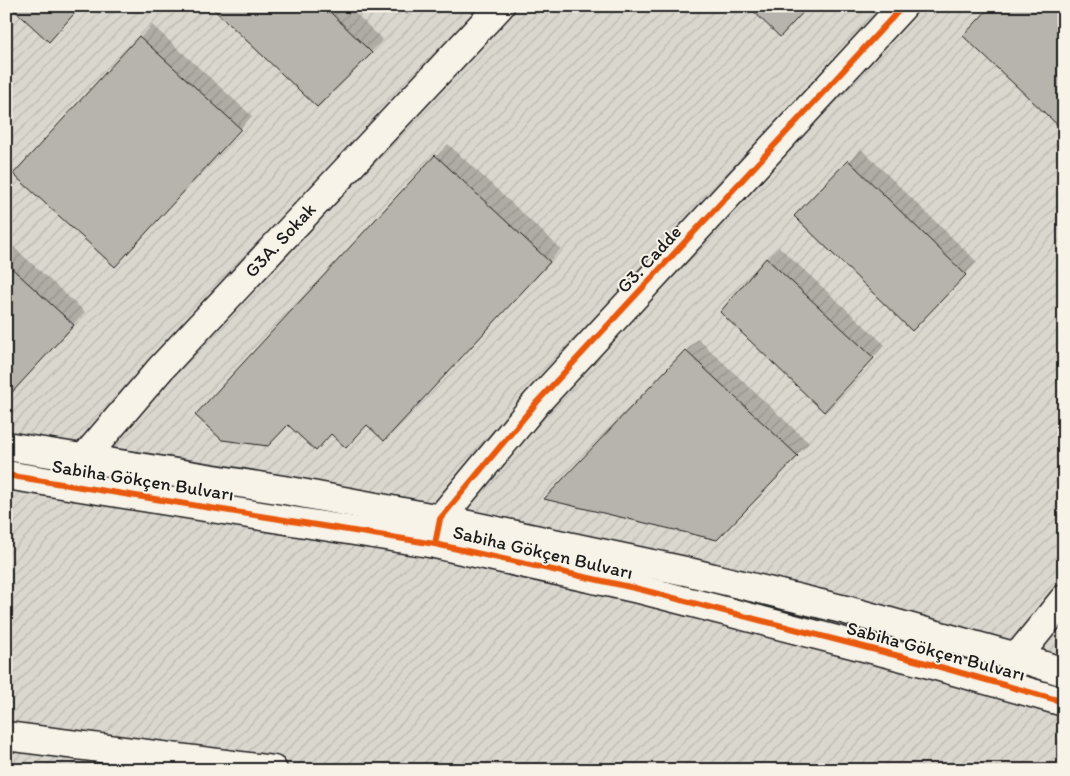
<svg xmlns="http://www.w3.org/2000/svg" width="1070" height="776" viewBox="0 0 1070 776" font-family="Itim,sans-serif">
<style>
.industrial{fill:url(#industrial-furrows)}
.shadow{fill:#0003}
.building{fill:#b6b4ac;stroke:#1c1c1c}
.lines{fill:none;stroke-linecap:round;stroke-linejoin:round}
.minor-casing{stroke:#1c1c1c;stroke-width:31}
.highway-casing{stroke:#1c1c1c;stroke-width:31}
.minor{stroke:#f7f3e8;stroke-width:28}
.highway{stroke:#f7f3e8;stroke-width:28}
.cycleway-casing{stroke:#f7f3e8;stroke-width:9}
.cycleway{stroke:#e8590c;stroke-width:6}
.labels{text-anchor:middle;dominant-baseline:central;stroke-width:4;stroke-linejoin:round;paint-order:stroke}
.street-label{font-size:19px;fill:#1c1c1c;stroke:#f7f3e8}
</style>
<defs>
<pattern id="industrial-furrows" width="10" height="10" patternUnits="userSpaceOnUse" patternTransform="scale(1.25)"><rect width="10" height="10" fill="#dad7ce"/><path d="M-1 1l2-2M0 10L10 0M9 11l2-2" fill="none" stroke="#bab8b0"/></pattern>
</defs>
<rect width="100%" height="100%" fill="#eae6dc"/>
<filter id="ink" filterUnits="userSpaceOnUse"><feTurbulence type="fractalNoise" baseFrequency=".02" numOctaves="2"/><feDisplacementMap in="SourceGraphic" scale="10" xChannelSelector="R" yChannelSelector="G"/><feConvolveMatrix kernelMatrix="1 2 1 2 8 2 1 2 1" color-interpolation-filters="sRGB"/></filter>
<g filter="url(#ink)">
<rect class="industrial" x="6" y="6" width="1058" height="764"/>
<g class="shadow">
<polygon points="212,6 348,6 383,40 317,106"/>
<polygon points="993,6 1064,6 1064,129"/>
<polygon points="152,25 252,116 127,254 15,174"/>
<polygon points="448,144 561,249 396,427 436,156"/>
<polygon points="861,149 977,262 912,329 796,216"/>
<polygon points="6,240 85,312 6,398"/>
<polygon points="779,247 885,345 836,398 767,259"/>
<polygon points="698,339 809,443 729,526 686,351"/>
</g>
<g class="building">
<polygon points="10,6 81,6 49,42"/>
<polygon points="210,6 324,6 372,53 317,107"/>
<polygon points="398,6 414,6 407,14"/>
<polygon points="748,6 809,6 780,37"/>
<polygon points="991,6 1050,6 1064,19 1064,131 963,36"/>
<polygon points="139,36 241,129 115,267 13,174"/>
<polygon points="435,155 550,262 384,441 367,425 346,448 331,434 316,451 288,425 268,446 222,440 195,415"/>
<polygon points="848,160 966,275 912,331 794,216"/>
<polygon points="766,258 874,358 824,412 720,312"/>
<polygon points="6,263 74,325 6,399"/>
<polygon points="685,350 798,456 717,540 544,499"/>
</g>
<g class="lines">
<g class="minor-casing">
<g id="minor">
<polyline points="6,446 290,491 440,519 685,571 846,610 1017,657 1064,672"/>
<polyline points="82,472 84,458 161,368 500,6"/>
<polyline points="6,475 435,544 639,589 926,663 1064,702"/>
<polyline points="437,535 440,519 537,402 903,6"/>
<polyline points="1011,674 1017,657 1064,599"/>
</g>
</g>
<g class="highway-casing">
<polyline id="highway" points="6,736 273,770"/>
</g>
<use href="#minor" class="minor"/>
<use href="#highway" class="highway"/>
<g class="cycleway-casing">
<g id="cycleway">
<polyline points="6,475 435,544 639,589 926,663 1064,702"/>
<polyline points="435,544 440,519 537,402 903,6"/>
</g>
</g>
<use href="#cycleway" class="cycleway"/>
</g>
</g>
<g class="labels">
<g class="street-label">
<text transform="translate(280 240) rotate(-47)">G3A. Sokak</text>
<text transform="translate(649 259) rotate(-47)">G3. Cadde</text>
<text transform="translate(143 480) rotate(9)">Sabiha Gökçen Bulvarı</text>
<text transform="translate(543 552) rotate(13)">Sabiha Gökçen Bulvarı</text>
<text transform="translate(936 651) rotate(15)">Sabiha Gökçen Bulvarı</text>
</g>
</g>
<rect width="1070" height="776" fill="none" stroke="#f7f3e8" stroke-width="25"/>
<rect x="12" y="12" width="1045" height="751" fill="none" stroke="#1c1c1c" stroke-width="2" filter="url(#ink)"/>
</svg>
